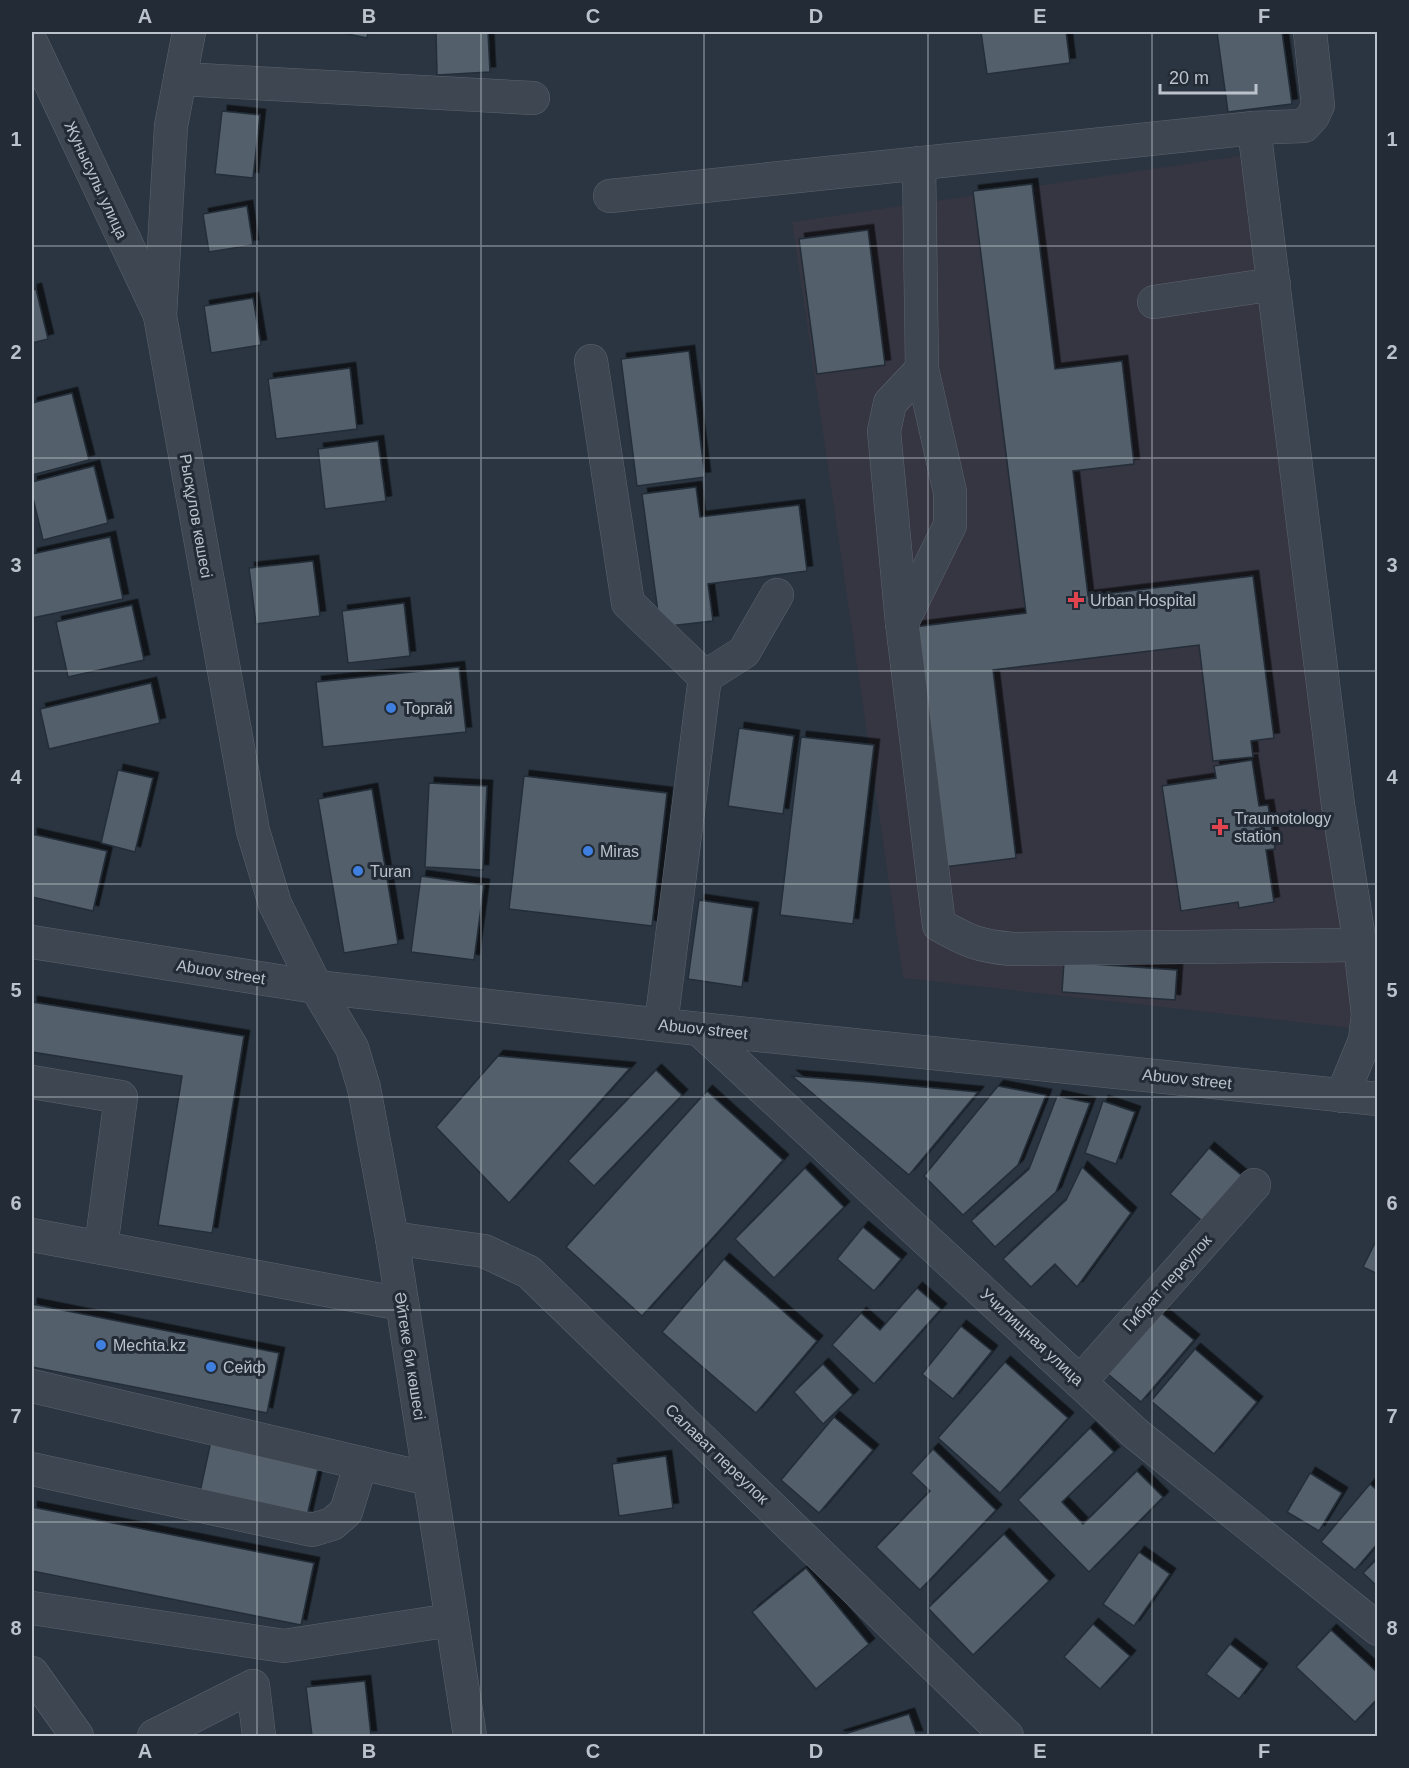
<svg xmlns="http://www.w3.org/2000/svg" width="1409" height="1768" viewBox="0 0 1409 1768" font-family="Arial,sans-serif">
<style>
.medical{fill:#363542}
.building{fill:#535e6b;stroke:#242d38;stroke-width:1.5;filter:url(#shadow)}
.lines{fill:none;stroke-linecap:round;stroke-linejoin:round}
.minor-casing{stroke:#5c646e;stroke-width:34}
.minor{stroke:#3e4651;stroke-width:33}
.grid{fill:none;stroke:#bbc2cb;stroke-width:1.5;stroke-opacity:0.55}
.health-dot{fill:#e0444e;stroke:#222b36;stroke-width:2}
.shop-dot{fill:#3f7fe0;stroke:#222b36;stroke-width:2}
.labels{text-anchor:middle;dominant-baseline:central;stroke-width:6;stroke-linejoin:round;paint-order:stroke}
.street-label{font-size:16px;fill:#bbc2cb;stroke:#222b36}
.poi-label{font-size:16px;fill:#bbc2cb;stroke:#222b36;text-anchor:start}
.neatline{fill:none;stroke:#bbc2cb;stroke-width:2}
.grid-label{font-size:20px;text-anchor:middle;font-weight:bold;fill:#bbc2cb}
</style>
<defs>
<filter id="shadow"><feDropShadow dx="5.5" dy="-5.5" stdDeviation="0" flood-color="#0009"/></filter>
</defs>
<rect width="100%" height="100%" fill="#2a3541"/>
<polygon class="medical" points="1240,156 1368,1030 903,978 792,222"/>
<g class="building">
<polygon points="338,32 368,32 367,38"/>
<polygon points="436,32 488,32 490,72 437,75"/>
<polygon points="981,32 1066,32 1070,63 987,74"/>
<polygon points="1217,32 1282,32 1292,104 1228,112"/>
<polygon points="222,111 260,115 253,178 215,174"/>
<polygon points="1032,184 1055,369 1122,361 1134,464 1073,471 1088,596 1253,576 1274,738 1251,741 1253,757 1213,761 1199,645 993,670 1016,858 936,868 906,628 1026,613 973,191"/>
<polygon points="247,206 253,245 209,252 203,214"/>
<polygon points="868,230 885,365 817,374 799,239"/>
<polygon points="36,289 48,339 32,343 32,290"/>
<polygon points="253,298 261,345 211,353 204,306"/>
<polygon points="689,351 705,477 637,486 621,359"/>
<polygon points="350,368 357,429 276,439 268,379"/>
<polygon points="72,393 89,460 32,475 32,403"/>
<polygon points="378,441 386,501 325,509 318,449"/>
<polygon points="94,466 108,523 43,540 32,494 32,482"/>
<polygon points="696,487 700,517 799,505 807,571 708,584 713,621 660,627 642,494"/>
<polygon points="110,537 123,599 32,618 32,554"/>
<polygon points="313,561 320,616 256,624 249,568"/>
<polygon points="404,603 410,656 348,663 342,611"/>
<polygon points="132,605 144,660 68,677 56,622"/>
<polygon points="459,667 466,732 323,747 316,682"/>
<polygon points="151,683 160,723 49,749 40,709"/>
<polygon points="739,728 794,736 783,814 728,806"/>
<polygon points="801,737 874,745 853,924 780,915"/>
<polygon points="1252,760 1259,806 1268,805 1275,849 1266,850 1274,902 1239,908 1238,902 1181,911 1162,786 1216,778 1214,766"/>
<polygon points="118,770 153,778 135,852 101,843"/>
<polygon points="524,776 667,793 652,926 509,909"/>
<polygon points="429,783 487,786 483,870 425,867"/>
<polygon points="372,789 398,944 344,953 318,799"/>
<polygon points="32,834 107,851 93,911 32,897"/>
<polygon points="421,876 484,885 474,960 411,952"/>
<polygon points="699,900 753,908 742,987 688,979"/>
<polygon points="1064,962 1177,970 1175,1000 1062,992"/>
<polygon points="32,1002 244,1036 212,1233 158,1225 182,1076 32,1052"/>
<polygon points="498,1056 630,1068 509,1203 436,1127"/>
<polygon points="656,1070 682,1095 594,1186 568,1161"/>
<polygon points="792,1076 869,1082 978,1092 909,1175"/>
<polygon points="998,1086 1046,1095 1018,1165 963,1215 924,1176"/>
<polygon points="707,1091 783,1160 642,1316 566,1247"/>
<polygon points="1057,1096 1090,1103 1056,1192 995,1247 971,1221 1029,1169"/>
<polygon points="1103,1101 1135,1112 1116,1164 1085,1153"/>
<polygon points="1209,1148 1246,1179 1207,1225 1170,1194"/>
<polygon points="1082,1167 1131,1213 1077,1287 1055,1264 1031,1287 1003,1259 1066,1200"/>
<polygon points="805,1168 844,1207 774,1278 735,1239"/>
<polygon points="863,1227 901,1259 874,1291 837,1259"/>
<polygon points="1378,1237 1378,1274 1363,1267"/>
<polygon points="724,1259 817,1341 756,1413 662,1332"/>
<polygon points="917,1288 941,1309 874,1384 832,1345 861,1313 880,1330"/>
<polygon points="32,1304 279,1353 267,1413 32,1367"/>
<polygon points="1159,1311 1194,1340 1141,1402 1108,1374"/>
<polygon points="961,1326 992,1351 953,1399 922,1374"/>
<polygon points="1195,1349 1257,1402 1214,1454 1151,1401"/>
<polygon points="1005,1362 1068,1418 1000,1493 938,1438"/>
<polygon points="823,1364 853,1395 823,1424 794,1392"/>
<polygon points="834,1417 873,1450 819,1513 781,1480"/>
<polygon points="1090,1428 1114,1452 1062,1502 1083,1524 1137,1471 1163,1497 1089,1572 1018,1500"/>
<polygon points="211,1441 319,1465 307,1516 200,1492"/>
<polygon points="933,1449 996,1510 920,1590 876,1547 930,1491 911,1473"/>
<polygon points="666,1456 673,1508 619,1516 612,1464"/>
<polygon points="1310,1473 1342,1493 1319,1531 1287,1512"/>
<polygon points="1370,1484 1378,1491 1378,1543 1355,1570 1321,1542"/>
<polygon points="32,1507 314,1563 301,1625 32,1571"/>
<polygon points="1004,1534 1049,1581 973,1655 928,1608"/>
<polygon points="1139,1552 1170,1574 1134,1626 1103,1604"/>
<polygon points="1378,1558 1378,1587 1363,1573"/>
<polygon points="806,1568 869,1644 816,1689 752,1612"/>
<polygon points="1093,1624 1130,1656 1100,1689 1064,1657"/>
<polygon points="1331,1630 1378,1673 1378,1698 1355,1722 1296,1667"/>
<polygon points="1230,1644 1262,1669 1239,1699 1206,1674"/>
<polygon points="365,1681 371,1736 312,1736 306,1687"/>
<polygon points="909,1714 917,1736 838,1736"/>
</g>
<g class="lines">
<g class="minor-casing">
<g id="minor">
<polyline points="189,32 171,126 160,316 253,831 275,904 316,987 352,1048 364,1088 392,1238 470,1736"/>
<polyline points="32,44 159,313"/>
<polyline points="180,79 533,98"/>
<polyline points="1254,128 1304,126 1313,116 1318,105 1310,32"/>
<path d="M919,163L922,369L950,492V525L902,623L939,925C968,941 978,946 1012,949L1360,945"/>
<polyline points="610,196 1254,128 1338,805 1360,945 1368,1014 1365,1040 1342,1096"/>
<polyline points="1154,302 1274,284"/>
<polyline points="591,361 628,603 705,677"/>
<polyline points="902,623 884,431 890,403 922,369"/>
<polyline points="32,942 316,987 699,1029 1378,1099"/>
<polyline points="661,1024 705,677 744,652 777,595"/>
<polyline points="699,1029 1135,1433 1378,1629"/>
<polyline points="32,1082 121,1097 101,1247"/>
<polyline points="32,1235 402,1304"/>
<polyline points="392,1238 484,1251 529,1272 1007,1736"/>
<polyline points="1080,1382 1254,1185"/>
<polyline points="32,1386 429,1479"/>
<polyline points="32,1469 312,1530 332,1524 346,1512 361,1463"/>
<polyline points="32,1608 284,1646 451,1620"/>
<polyline points="32,1673 77,1736"/>
<polyline points="154,1736 253,1686 259,1736"/>
</g>
</g>
<use href="#minor" class="minor"/>
</g>
<path class="grid" d="M257,32V1736M481,32V1736M704,32V1736M928,32V1736M1152,32V1736M32,246H1378M32,458H1378M32,671H1378M32,884H1378M32,1097H1378M32,1310H1378M32,1522H1378"/>
<g class="health-dot">
<path d="M1073 591h6v6h6v6h-6v6h-6v-6h-6v-6h6z"/>
<path d="M1217 818h6v6h6v6h-6v6h-6v-6h-6v-6h6z"/>
</g>
<g class="shop-dot">
<circle cx="391" cy="708" r="6"/>
<circle cx="588" cy="851" r="6"/>
<circle cx="358" cy="871" r="6"/>
<circle cx="101" cy="1345" r="6"/>
<circle cx="211" cy="1367" r="6"/>
</g>
<g class="labels">
<g class="street-label">
<text transform="translate(96 180) rotate(65)">Жунысулы улица</text>
<text transform="translate(196 516) rotate(80)">Рысқұлов көшесі</text>
<text transform="translate(221 972) rotate(9)">Abuov street</text>
<text transform="translate(703 1029) rotate(6)">Abuov street</text>
<text transform="translate(1187 1079) rotate(6)">Abuov street</text>
<text transform="translate(1167 1283) rotate(-48)">Гибрат переулок</text>
<text transform="translate(1032 1337) rotate(43)">Училищная улица</text>
<text transform="translate(410 1356) rotate(81)">Әйтеке би көшесі</text>
<text transform="translate(717 1454) rotate(44)">Салават переулок</text>
</g>
<g class="poi-label">
<text x="1090" y="600">Urban Hospital</text>
<text x="403" y="708">Торгай</text>
<text x="1234" y="818">Traumotology<tspan x="1234" dy="18">station</tspan></text>
<text x="600" y="851">Miras</text>
<text x="370" y="871">Turan</text>
<text x="113" y="1345">Mechta.kz</text>
<text x="223" y="1367">Сейф</text>
</g>
</g>
<rect width="1409" height="1768" fill="none" stroke="#222b36" stroke-width="66"/>
<path d="M1160 84v9h96v-9" fill="none" stroke="#bbc2cb" stroke-width="3"/>
<text x="1169" y="84" font-size="18" fill="#bbc2cb" stroke="#222b36" stroke-width="4.5" paint-order="stroke">20 m</text>
<rect x="33" y="33" width="1343" height="1702" class="neatline"/>
<g class="grid-label">
<text x="145" y="23">A</text>
<text x="369" y="23">B</text>
<text x="593" y="23">C</text>
<text x="816" y="23">D</text>
<text x="1040" y="23">E</text>
<text x="1264" y="23">F</text>
<text x="16" y="146">1</text>
<text x="1392" y="146">1</text>
<text x="16" y="359">2</text>
<text x="1392" y="359">2</text>
<text x="16" y="572">3</text>
<text x="1392" y="572">3</text>
<text x="16" y="784">4</text>
<text x="1392" y="784">4</text>
<text x="16" y="997">5</text>
<text x="1392" y="997">5</text>
<text x="16" y="1210">6</text>
<text x="1392" y="1210">6</text>
<text x="16" y="1423">7</text>
<text x="1392" y="1423">7</text>
<text x="16" y="1635">8</text>
<text x="1392" y="1635">8</text>
<text x="145" y="1758">A</text>
<text x="369" y="1758">B</text>
<text x="593" y="1758">C</text>
<text x="816" y="1758">D</text>
<text x="1040" y="1758">E</text>
<text x="1264" y="1758">F</text>
</g>
</svg>
